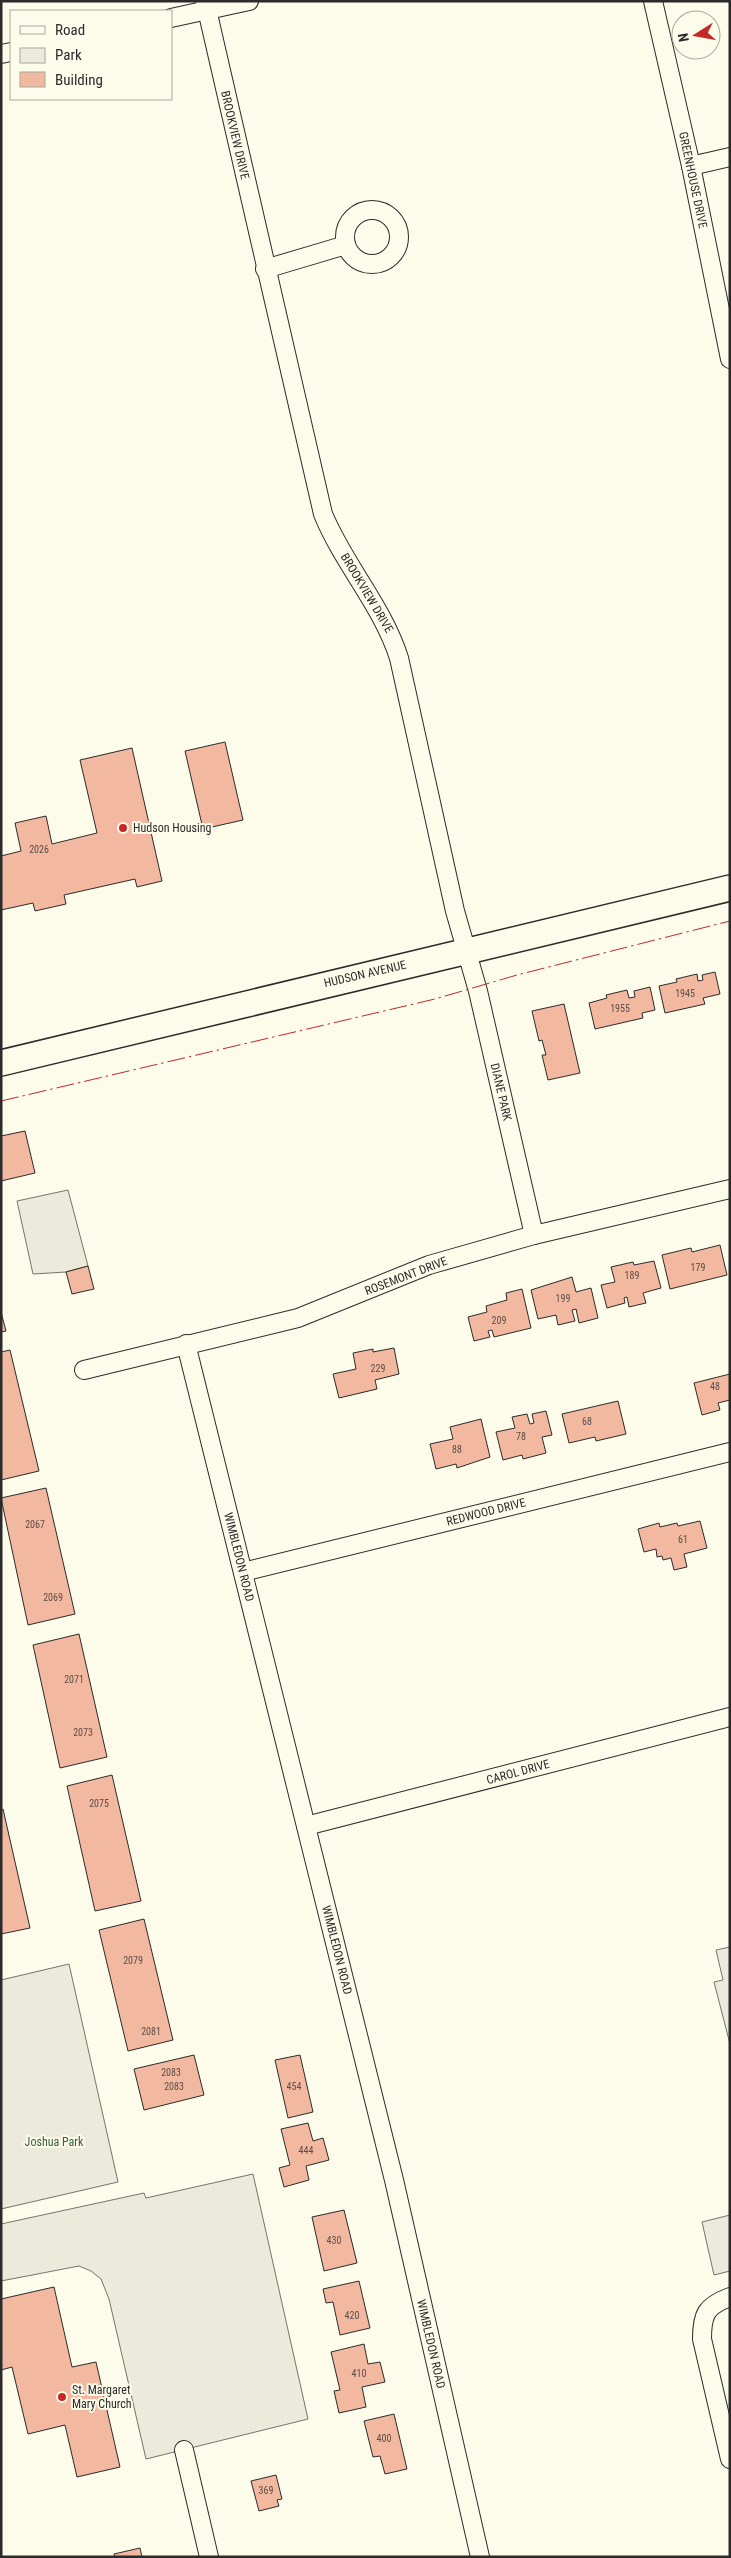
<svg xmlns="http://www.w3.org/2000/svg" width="731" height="2558" viewBox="0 0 731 2558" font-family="'Roboto Condensed',sans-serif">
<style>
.green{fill:#ecebdb;stroke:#74746e}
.parking{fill:#eceadb;stroke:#74746e}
.building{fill:#f2b8a0;stroke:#2b2b2b}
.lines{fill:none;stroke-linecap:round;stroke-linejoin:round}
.minor-casing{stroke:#2b2b2b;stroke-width:20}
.secondary-casing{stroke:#2b2b2b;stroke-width:28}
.minor{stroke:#fdfbea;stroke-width:18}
.secondary{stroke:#fdfbea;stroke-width:25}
.power{stroke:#c62828;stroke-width:1;stroke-dasharray:18 4 2.5 4;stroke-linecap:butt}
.poi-dot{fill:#c62828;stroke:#fdfbea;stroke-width:2}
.labels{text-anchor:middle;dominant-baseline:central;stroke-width:4;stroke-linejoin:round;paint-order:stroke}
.number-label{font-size:10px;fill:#5d4e48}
.street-label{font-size:12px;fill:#2b2b2b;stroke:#fdfbea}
.poi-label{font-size:12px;fill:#2b2b2b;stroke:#fdfbea;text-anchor:start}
.park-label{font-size:12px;fill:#34623c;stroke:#fdfbea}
</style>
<rect width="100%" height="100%" fill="#fdfbea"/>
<g class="green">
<polygon points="730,1947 730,2044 714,1982 723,1980 716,1950"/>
<polygon points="69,1964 118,2182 1,2209 1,1980"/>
</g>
<g class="parking">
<polygon points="68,1190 88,1266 66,1272 33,1274 17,1201"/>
<polygon points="253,2174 308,2419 146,2459 109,2299 101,2279 91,2271 79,2266 1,2281 1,2224 144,2193 146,2198"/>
<polygon points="730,2215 730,2271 714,2275 702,2222"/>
</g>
<g class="building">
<polygon points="225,742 243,820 203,829 185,751"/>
<polygon points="132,748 162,881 137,887 135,879 64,895 66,904 35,911 33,903 1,910 1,856 21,851 15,823 46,816 52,844 97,833 80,760"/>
<polygon points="715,972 720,994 703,998 705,1004 665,1013 659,986 677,982 676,979 697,974 698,981 703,980 702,975"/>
<polygon points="650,987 655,1010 642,1013 643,1018 595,1029 589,1003 607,998 606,995 627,990 629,998 635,997 634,991"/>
<polygon points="564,1004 580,1073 548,1080 542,1055 546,1055 542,1040 539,1041 532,1011"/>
<polygon points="25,1131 35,1173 1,1181 1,1136"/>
<polygon points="720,1245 727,1275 670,1289 662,1255 691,1248 692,1252"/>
<polygon points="654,1261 661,1288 643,1293 646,1303 629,1307 627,1297 624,1298 625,1303 607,1308 601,1285 615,1282 611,1267 633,1262 634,1265"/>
<polygon points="88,1266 94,1289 72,1294 66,1272"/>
<polygon points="572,1277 576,1292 591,1288 598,1318 579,1323 576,1309 572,1310 575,1321 558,1325 556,1315 538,1319 531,1290"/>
<polygon points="522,1289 531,1328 494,1337 492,1330 488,1331 490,1337 474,1341 468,1317 487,1312 486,1306 507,1300 506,1293"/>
<polygon points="1,1312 6,1331 1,1332"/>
<polygon points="394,1348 399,1374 375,1380 377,1389 339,1398 333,1374 356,1369 353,1353 373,1349 373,1352"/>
<polygon points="10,1350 39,1471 1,1480 1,1352"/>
<polygon points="730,1374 730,1400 718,1403 720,1410 702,1415 694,1383"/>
<polygon points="618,1401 626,1434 596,1441 595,1437 569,1443 562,1414"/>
<polygon points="546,1411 552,1435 542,1437 546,1453 523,1459 522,1455 503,1460 496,1432 515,1428 512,1417 527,1414 530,1424 534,1423 532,1414"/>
<polygon points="481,1419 490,1457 457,1468 456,1464 436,1469 430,1444 453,1439 450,1427"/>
<polygon points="46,1488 75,1614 28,1625 1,1498"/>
<polygon points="700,1521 707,1548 684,1554 687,1567 674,1570 671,1558 663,1560 662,1556 657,1557 656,1549 644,1552 638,1529 659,1523 660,1527 677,1523 678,1526"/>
<polygon points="79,1634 107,1757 60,1768 33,1645"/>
<polygon points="112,1775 141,1901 95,1911 67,1786"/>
<polygon points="3,1809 30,1928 1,1934 1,1810"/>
<polygon points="144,1919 173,2040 128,2051 99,1930"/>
<polygon points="194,2055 204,2095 144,2110 134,2069"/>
<polygon points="300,2055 313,2112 288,2118 275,2060"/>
<polygon points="308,2123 313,2141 323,2138 329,2160 306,2166 309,2180 284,2187 279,2168 290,2165 281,2129"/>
<polygon points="344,2210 357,2263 324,2271 312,2217"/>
<polygon points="359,2281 370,2328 340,2335 333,2302 326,2303 323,2289"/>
<polygon points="54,2287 72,2367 96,2362 120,2467 77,2477 65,2425 28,2434 12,2367 1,2370 1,2299"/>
<polygon points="364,2344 368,2364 380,2362 385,2382 362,2387 366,2407 339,2413 334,2391 340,2390 331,2352"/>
<polygon points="394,2414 407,2469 385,2474 380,2456 373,2457 364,2421"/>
<polygon points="276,2475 282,2499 277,2500 279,2506 259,2511 251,2481"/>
<polygon points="140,2548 142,2557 115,2557 114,2554"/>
</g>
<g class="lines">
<g class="minor-casing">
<g id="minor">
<path d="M205,1L323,514C344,565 382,605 399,658L455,911L478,991L534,1235"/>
<polyline points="653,1 691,166 730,359"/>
<polyline points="171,18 249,1"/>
<polyline points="1,54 11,52"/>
<polyline points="691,166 730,157"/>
<circle cx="372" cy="237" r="27"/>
<polyline points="265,269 346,245"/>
<polyline points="186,1344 394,2180 480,2557"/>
<polyline points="84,1370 298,1318 429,1265 534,1235 730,1189"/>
<polyline points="243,1572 730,1452"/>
<polyline points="306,1826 730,1717"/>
<path d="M730,2297C706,2306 702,2314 702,2339L730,2459"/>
<polyline points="184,2450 209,2557"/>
</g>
</g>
<g class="secondary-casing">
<polyline id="secondary" points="1,1063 730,888"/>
</g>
<use href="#minor" class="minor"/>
<use href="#secondary" class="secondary"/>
<polyline class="power" points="1,1101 435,999 517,975 730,921"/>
</g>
<g class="poi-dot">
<circle cx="123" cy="828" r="5"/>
<circle cx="62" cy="2397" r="5"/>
</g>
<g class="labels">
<g class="number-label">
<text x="39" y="849">2026</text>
<text x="685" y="993">1945</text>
<text x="620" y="1008">1955</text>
<text x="698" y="1267">179</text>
<text x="632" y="1275">189</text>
<text x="563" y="1298">199</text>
<text x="499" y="1320">209</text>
<text x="378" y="1368">229</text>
<text x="715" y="1386">48</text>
<text x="587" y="1421">68</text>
<text x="521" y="1436">78</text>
<text x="457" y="1449">88</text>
<text x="35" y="1524">2067</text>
<text x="683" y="1539">61</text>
<text x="53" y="1597">2069</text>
<text x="74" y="1679">2071</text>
<text x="83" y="1732">2073</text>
<text x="99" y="1803">2075</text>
<text x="133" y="1960">2079</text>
<text x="151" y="2031">2081</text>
<text x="171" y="2072">2083</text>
<text x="174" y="2086">2083</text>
<text x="294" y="2086">454</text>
<text x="306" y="2150">444</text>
<text x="334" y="2240">430</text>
<text x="352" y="2315">420</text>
<text x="359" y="2373">410</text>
<text x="384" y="2438">400</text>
<text x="266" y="2490">369</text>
</g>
<g class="street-label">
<text transform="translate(235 135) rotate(77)">BROOKVIEW DRIVE</text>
<text transform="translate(693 180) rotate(78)">GREENHOUSE DRIVE</text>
<text transform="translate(367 593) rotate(59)">BROOKVIEW DRIVE</text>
<text transform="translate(365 974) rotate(-13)">HUDSON AVENUE</text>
<text transform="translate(501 1092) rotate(77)">DIANE PARK</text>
<text transform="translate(406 1276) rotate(-21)">ROSEMONT DRIVE</text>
<text transform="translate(486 1512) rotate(-14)">REDWOOD DRIVE</text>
<text transform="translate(239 1557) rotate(76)">WIMBLEDON ROAD</text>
<text transform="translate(518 1772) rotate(-15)">CAROL DRIVE</text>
<text transform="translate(337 1950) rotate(76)">WIMBLEDON ROAD</text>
<text transform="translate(431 2344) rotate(77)">WIMBLEDON ROAD</text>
</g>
<g class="poi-label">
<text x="133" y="828">Hudson Housing</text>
<text x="72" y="2390">St. Margaret<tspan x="72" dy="14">Mary Church</tspan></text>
</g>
<g class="park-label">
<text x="54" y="2142">Joshua Park</text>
</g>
</g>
<rect width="731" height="2558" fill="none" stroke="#2b2b2b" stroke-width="5"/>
<rect x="10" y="10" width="162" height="90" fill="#fdfbea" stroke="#a9a89e"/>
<rect x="20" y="26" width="25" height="8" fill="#fdfbea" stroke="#a9a89e"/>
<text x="55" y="35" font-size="15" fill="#2b2b2b">Road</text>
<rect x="20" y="48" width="25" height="15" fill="#ecebdb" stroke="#a9a89e"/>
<text x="55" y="60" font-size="15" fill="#2b2b2b">Park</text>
<rect x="20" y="72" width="25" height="15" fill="#f2b8a0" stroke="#a9a89e"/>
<text x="55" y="85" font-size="15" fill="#2b2b2b">Building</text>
<g transform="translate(696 35) rotate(259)"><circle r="24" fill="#fdfbea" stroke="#a9a89e"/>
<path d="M0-4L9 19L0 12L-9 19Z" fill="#c62828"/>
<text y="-8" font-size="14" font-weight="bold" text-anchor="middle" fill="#2b2b2b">N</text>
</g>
</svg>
